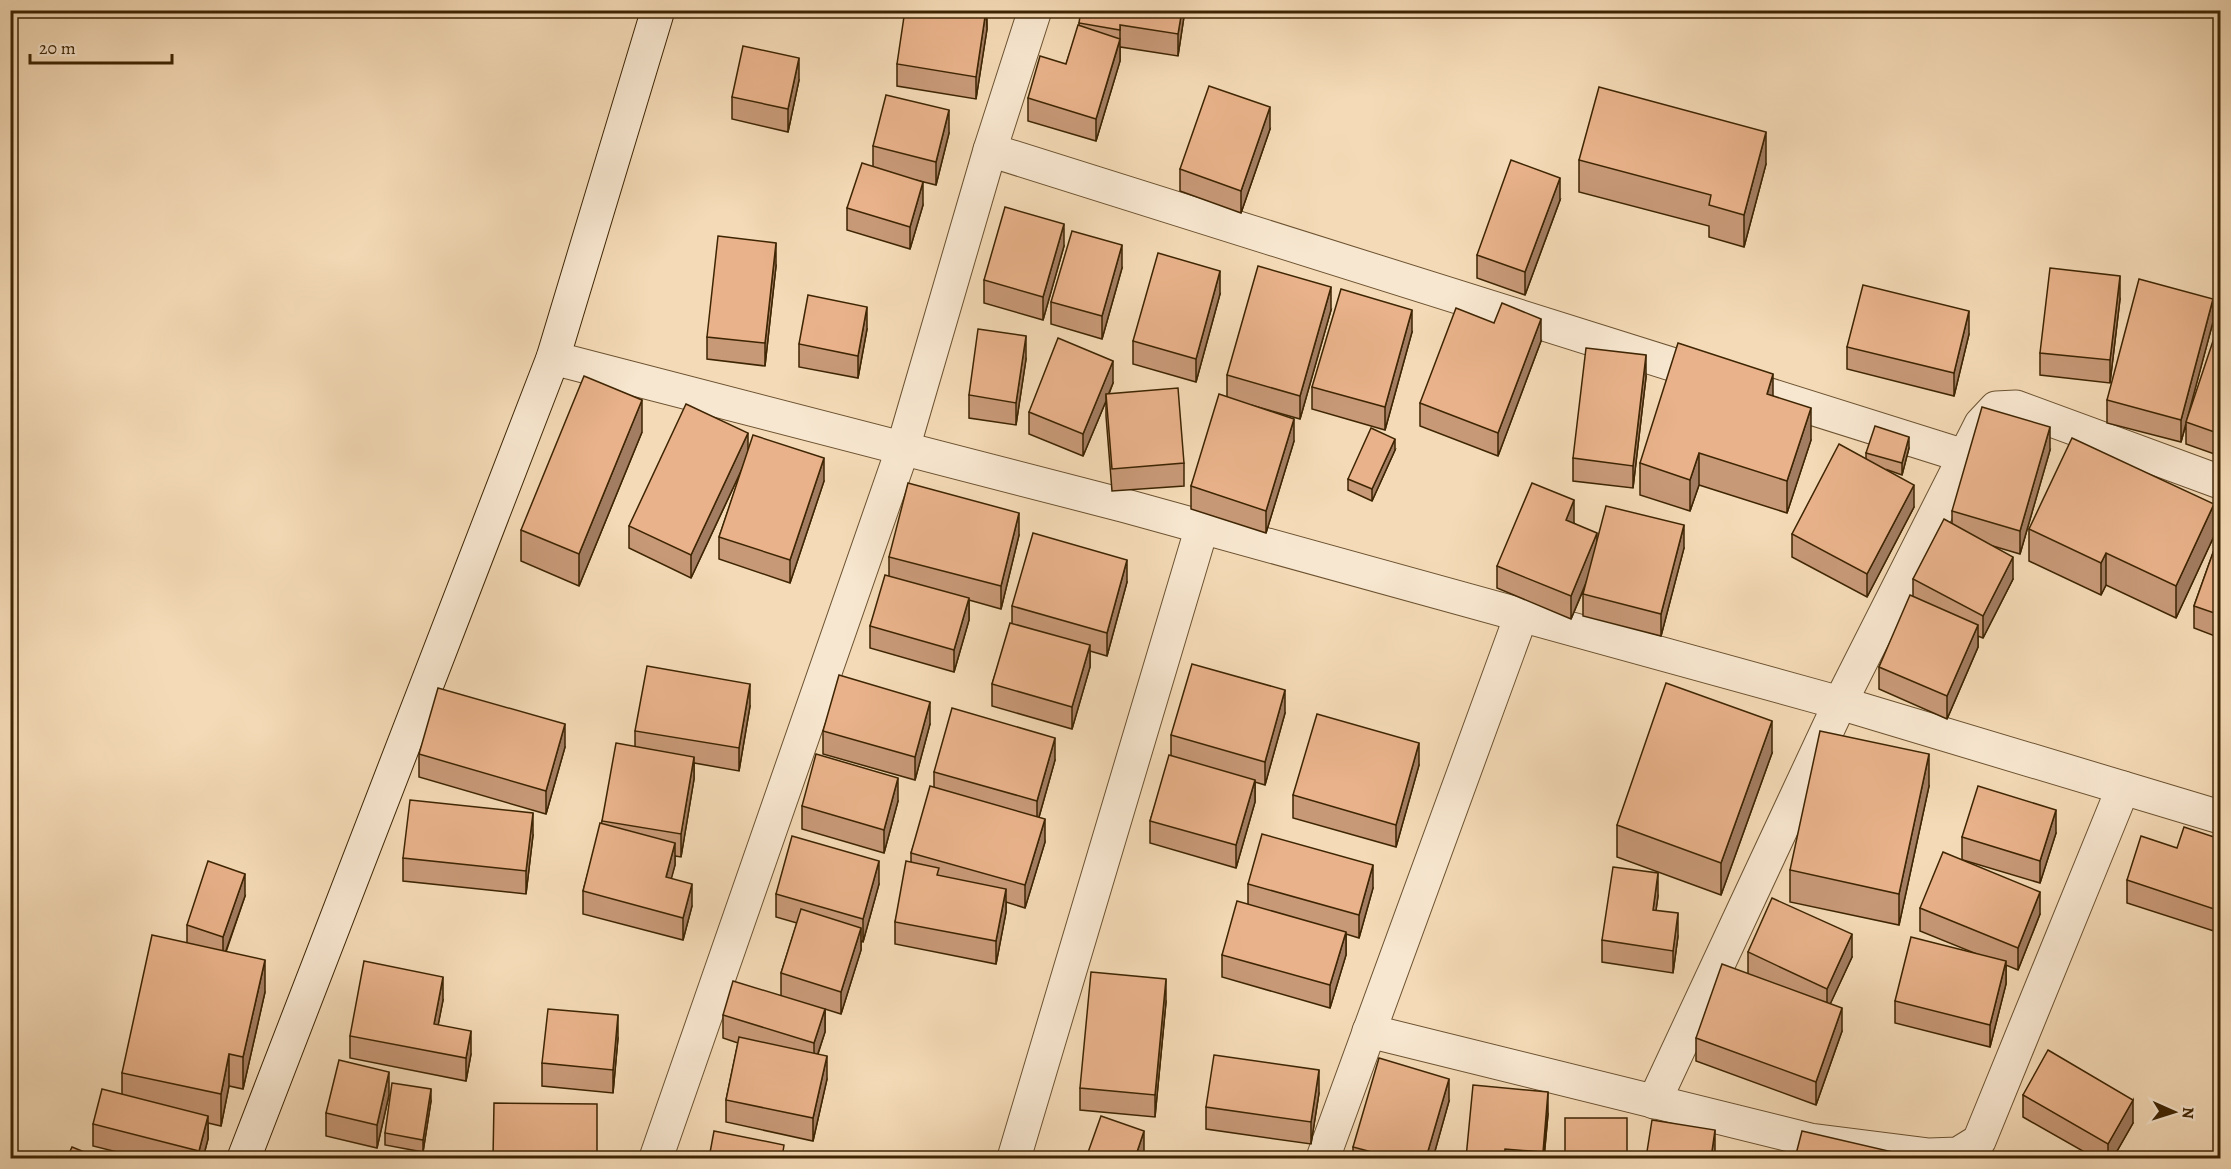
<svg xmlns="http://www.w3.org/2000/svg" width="2231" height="1169" viewBox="0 0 2231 1169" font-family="Alegreya,serif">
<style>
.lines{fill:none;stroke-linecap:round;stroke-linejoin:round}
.street-casing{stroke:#6c5230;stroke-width:35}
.secondary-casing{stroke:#3e2503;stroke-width:35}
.street{stroke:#f8e7d0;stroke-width:33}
.secondary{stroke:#f8e7d0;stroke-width:33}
.wall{fill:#c89977;stroke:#3e2503;stroke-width:1.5}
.shaded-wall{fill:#a37d61;stroke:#3e2503;stroke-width:1.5}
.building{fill:#e9b28a;stroke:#3e2503;stroke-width:1.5}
</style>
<rect width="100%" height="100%" fill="#f4dab6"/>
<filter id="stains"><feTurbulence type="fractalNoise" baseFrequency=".00333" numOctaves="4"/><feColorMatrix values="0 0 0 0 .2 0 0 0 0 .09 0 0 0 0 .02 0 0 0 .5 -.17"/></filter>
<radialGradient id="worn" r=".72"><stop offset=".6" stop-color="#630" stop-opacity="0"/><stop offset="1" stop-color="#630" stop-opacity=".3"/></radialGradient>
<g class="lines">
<g class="street-casing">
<g id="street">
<polyline points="990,150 1964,456"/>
<polyline points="553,358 1126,506 1840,703 2220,817"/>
<polyline points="1369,1031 1810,1140 1929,1155 1958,1154 1979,1141 2123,788"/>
<polyline points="1654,1102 1840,703 1981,424 1996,408 2016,407 2220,482"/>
<polyline points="656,1158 903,448 990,150 1035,10"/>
<polyline points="1014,1158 1202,527"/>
<polyline points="1323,1158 1521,616"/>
</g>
</g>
<g class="secondary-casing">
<polyline id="secondary" points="244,1158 553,358 658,10"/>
</g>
<use href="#street" class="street"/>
<use href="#secondary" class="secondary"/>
</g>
<g class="wall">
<polygon points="987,10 987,29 976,99 897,86 897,64"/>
<polygon points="1185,10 1178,56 1120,47 1120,61 1096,141 1028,121 1028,98 1066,64 1079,26 1079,23"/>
<polygon points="799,80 788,132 732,119 732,97"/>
<polygon points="1270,129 1241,213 1180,191 1180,169"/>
<polygon points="949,133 936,185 916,180 923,205 910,249 847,230 847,208 873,167 873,146"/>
<polygon points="1579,160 1766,164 1744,247 1709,237 1709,226 1579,192"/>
<polygon points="1560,200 1525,295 1477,278 1477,255"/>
<polygon points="1064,246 1043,320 984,303 984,280"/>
<polygon points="776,266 765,366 707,359 707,337"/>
<polygon points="1122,268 1102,339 1051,324 1051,302"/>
<polygon points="1220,294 1196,382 1133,364 1133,341"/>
<polygon points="2120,299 2110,383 2040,375 2040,353"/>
<polygon points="1331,310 1300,419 1251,405 1294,441 1266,533 1191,509 1191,486 1227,397 1227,375"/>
<polygon points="2213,322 2189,411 2220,337 2220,456 2186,444 2186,424 2181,442 2107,423 2107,400"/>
<polygon points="867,329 858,378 799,367 799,344"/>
<polygon points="1412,332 1385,430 1312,409 1312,387"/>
<polygon points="1969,334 1954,396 1847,369 1847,347"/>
<polygon points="1541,341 1498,456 1420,426 1420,403"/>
<polygon points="1026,359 1016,425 969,418 969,395"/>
<polygon points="1646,377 1633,488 1573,481 1573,458"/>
<polygon points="1113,383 1109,394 1184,463 1184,486 1112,491 1106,416 1106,401 1083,456 1029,434 1029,412"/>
<polygon points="1773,396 1811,440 1787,513 1699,485 1690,511 1640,495 1640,463"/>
<polygon points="642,432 579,586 521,561 521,530"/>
<polygon points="1909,448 1902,475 1888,470 1914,507 1867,597 1792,557 1792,534 1866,459 1866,453"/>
<polygon points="1395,450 1372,501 1348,490 1348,479"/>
<polygon points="2050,450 2020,554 1993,546 2013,579 1983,638 1978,636 1978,647 1947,719 1879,689 1879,667 1913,597 1913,579 1952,524 1952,511"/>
<polygon points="748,451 824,481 790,583 719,559 719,537 743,467 691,578 629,548 629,526"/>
<polygon points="1574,523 1597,539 1684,548 1661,636 1583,616 1583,594 1586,584 1571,619 1497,588 1497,566"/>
<polygon points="2029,529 2214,536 2176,618 2106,585 2101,595 2029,561"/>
<polygon points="2220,533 2220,638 2194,628 2194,606"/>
<polygon points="1019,535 1001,609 969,600 969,620 954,672 870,648 870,626 889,576 889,557"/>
<polygon points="1127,582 1107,656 1090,651 1090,667 1072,729 992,706 992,684 1012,623 1012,606"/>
<polygon points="750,706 739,771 694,763 694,779 681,857 675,856 675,865 671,878 692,906 683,940 583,914 583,891 602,821 635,747 635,731"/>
<polygon points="1285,713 1265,785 1255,782 1255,802 1236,868 1150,843 1150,821 1171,756 1171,735"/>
<polygon points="930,724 915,780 823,754 823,731"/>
<polygon points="565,747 546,814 419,777 419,754"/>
<polygon points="1772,753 1721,895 1617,857 1617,825"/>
<polygon points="1055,760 1039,817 1045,842 1025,908 1006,902 1006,912 996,964 895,944 895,922 911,862 911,853 934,787 934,772"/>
<polygon points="1419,765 1396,847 1293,818 1293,795"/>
<polygon points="1929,786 1899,925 1790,902 1790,870"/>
<polygon points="898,801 884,853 802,829 802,806"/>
<polygon points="2056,833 2040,883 1963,860 2040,914 2018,970 2006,965 2006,984 1990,1047 1895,1023 1895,1001 1977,954 1920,931 1920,908 1962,860 1962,837"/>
<polygon points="533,835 526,894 403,881 403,858"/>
<polygon points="2220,839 2220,933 2127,903 2127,880 2177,848"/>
<polygon points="879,884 863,942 861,941 861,950 841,1014 825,1009 825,1032 818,1054 827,1079 813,1141 726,1122 726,1100 738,1043 723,1038 723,1015 781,996 781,973 797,923 776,917 776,894"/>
<polygon points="1248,884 1373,888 1359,938 1346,934 1346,955 1330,1008 1222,977 1222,955 1248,904"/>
<polygon points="245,896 226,952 265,992 243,1089 229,1086 221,1126 208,1123 208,1139 203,1158 141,1158 93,1146 93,1124 122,1094 122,1073 187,943 187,925"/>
<polygon points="1658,896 1656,910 1678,936 1673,973 1602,962 1602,940"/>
<polygon points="1748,952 1852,957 1830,1004 1842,1031 1816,1105 1696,1061 1696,1038 1748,974"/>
<polygon points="443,1000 438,1025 471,1054 466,1081 350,1058 350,1036"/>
<polygon points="1166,1002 1155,1117 1080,1110 1080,1088"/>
<polygon points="618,1038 613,1093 542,1086 542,1063"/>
<polygon points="1319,1093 1311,1144 1206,1129 1206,1107"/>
<polygon points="389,1095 377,1148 326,1136 326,1113"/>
<polygon points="2023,1095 2133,1123 2113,1158 2095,1158 2023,1117"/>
<polygon points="431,1101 423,1152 385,1145 385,1133"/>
<polygon points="1449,1101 1433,1158 1353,1158 1353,1147"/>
<polygon points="1548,1114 1544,1158 1466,1158"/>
</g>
<g class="shaded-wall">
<polygon points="986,10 987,29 976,99 976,77"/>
<polygon points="1182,10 1185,10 1178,56 1178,34"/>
<polygon points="1120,25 1120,61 1096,141 1096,119 1120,40"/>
<polygon points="799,58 799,80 788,132 788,109"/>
<polygon points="1270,107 1270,129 1241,213 1241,191"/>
<polygon points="949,110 949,133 936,185 936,162"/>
<polygon points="1766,132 1766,164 1744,247 1744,215"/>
<polygon points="1560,178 1560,200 1525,295 1525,272"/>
<polygon points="923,182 923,205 910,249 910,227"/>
<polygon points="1064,224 1064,246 1043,320 1043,297"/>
<polygon points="776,243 776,266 765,366 765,343"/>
<polygon points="1122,245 1122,268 1102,339 1102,316"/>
<polygon points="1220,271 1220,294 1196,382 1196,359"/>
<polygon points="2120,276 2120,299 2110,383 2110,360"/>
<polygon points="1331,287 1331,310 1300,419 1300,396"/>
<polygon points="2213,299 2213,322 2181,442 2181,420"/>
<polygon points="867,307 867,329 858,378 858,356"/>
<polygon points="1412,310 1412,332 1385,430 1385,407"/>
<polygon points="1969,311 1969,334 1954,396 1954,373"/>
<polygon points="1541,319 1541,341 1498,456 1498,433"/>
<polygon points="1026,336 1026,359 1016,425 1016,403"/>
<polygon points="1646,355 1646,377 1633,488 1633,466"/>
<polygon points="1113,361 1113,383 1106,400 1106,394 1106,401 1083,456 1083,434"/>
<polygon points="1773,374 1773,406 1767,394"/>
<polygon points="642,400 642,432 579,586 579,554"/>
<polygon points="1811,408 1811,440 1787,513 1787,481"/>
<polygon points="1294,419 1294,441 1266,533 1266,511"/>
<polygon points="2050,427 2050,450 2020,554 2020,531"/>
<polygon points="748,433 748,456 691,578 691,555"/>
<polygon points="1909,437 1909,448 1902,475 1902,463"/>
<polygon points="1395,439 1395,450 1372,501 1372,489"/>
<polygon points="1699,453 1699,485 1690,511 1690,480"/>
<polygon points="824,458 824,481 790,583 790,560"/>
<polygon points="1914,485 1914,507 1867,597 1867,574"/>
<polygon points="1574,500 1574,523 1566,543 1566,520"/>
<polygon points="2214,504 2214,536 2176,618 2176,586"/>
<polygon points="1019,513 1019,535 1001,609 1001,586"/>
<polygon points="1684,525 1684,548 1661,636 1661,614"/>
<polygon points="1597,533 1597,556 1571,619 1571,596"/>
<polygon points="2106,553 2106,585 2101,595 2101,563"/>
<polygon points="2013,557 2013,579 1983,638 1983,616"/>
<polygon points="1127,560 1127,582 1107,656 1107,633"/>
<polygon points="969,598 969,620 954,672 954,650"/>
<polygon points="1978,625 1978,647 1947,719 1947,696"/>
<polygon points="1090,645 1090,667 1072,729 1072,707"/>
<polygon points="750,684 750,706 739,771 739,748"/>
<polygon points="1285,690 1285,713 1265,785 1265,762"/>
<polygon points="930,702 930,724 915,780 915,757"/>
<polygon points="1772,721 1772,753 1721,895 1721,863"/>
<polygon points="565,724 565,747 546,814 546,791"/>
<polygon points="1055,738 1055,760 1037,824 1037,801"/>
<polygon points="1419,743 1419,765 1396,847 1396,825"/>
<polygon points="1929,754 1929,786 1899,925 1899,894"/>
<polygon points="694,757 694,779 681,857 681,834"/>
<polygon points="898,778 898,801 884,853 884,830"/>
<polygon points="1255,780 1255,802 1236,868 1236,845"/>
<polygon points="2056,810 2056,833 2040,883 2040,861"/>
<polygon points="533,813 533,835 526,894 526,871"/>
<polygon points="1045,819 1045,842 1025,908 1025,885"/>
<polygon points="675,843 675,865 666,899 666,877"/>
<polygon points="879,861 879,884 863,942 863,919"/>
<polygon points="1373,865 1373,888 1359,938 1359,915"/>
<polygon points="1658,873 1658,896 1653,932 1653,910"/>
<polygon points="245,874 245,896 223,959 223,937"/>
<polygon points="692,884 692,906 683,940 683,918"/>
<polygon points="1006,889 1006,912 996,964 996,941"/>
<polygon points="2040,892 2040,914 2018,970 2018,948"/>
<polygon points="1678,913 1678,936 1673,973 1673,951"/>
<polygon points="861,928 861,950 841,1014 841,992"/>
<polygon points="1346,932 1346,955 1330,1008 1330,985"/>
<polygon points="1852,934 1852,957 1827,1011 1827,989"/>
<polygon points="265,960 265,992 243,1089 243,1057"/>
<polygon points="2006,961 2006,984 1990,1047 1990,1025"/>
<polygon points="443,977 443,1000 434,1046 434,1024"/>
<polygon points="1166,979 1166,1002 1155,1117 1155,1095"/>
<polygon points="1842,1008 1842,1031 1816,1105 1816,1082"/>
<polygon points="825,1009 825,1032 814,1065 814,1043"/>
<polygon points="618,1015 618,1038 613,1093 613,1070"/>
<polygon points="471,1031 471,1054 466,1081 466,1058"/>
<polygon points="229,1054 229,1086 221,1126 221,1094"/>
<polygon points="827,1056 827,1079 813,1141 813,1118"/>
<polygon points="1319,1070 1319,1093 1311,1144 1311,1122"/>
<polygon points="389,1072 389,1095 377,1148 377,1125"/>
<polygon points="1449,1079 1449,1101 1433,1158 1426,1158"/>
<polygon points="431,1089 431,1101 423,1152 423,1140"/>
<polygon points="1548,1092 1548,1114 1544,1158 1543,1158"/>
<polygon points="2133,1100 2133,1123 2113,1158 2108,1158 2108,1144"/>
<polygon points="208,1116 208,1139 203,1158 199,1158 199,1151"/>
<polygon points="1715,1130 1715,1153 1714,1158 1711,1158"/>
<polygon points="1144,1131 1144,1153 1142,1158 1135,1158"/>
</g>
<g class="building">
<polygon points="905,10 986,10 976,77 897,64"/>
<polygon points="1081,10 1182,10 1178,34 1120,25 1120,30 1079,23"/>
<polygon points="1078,25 1120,39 1096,119 1028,98 1040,56 1066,64"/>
<polygon points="743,46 799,58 788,109 732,97"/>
<polygon points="1209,86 1270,107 1241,191 1180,169"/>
<polygon points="1599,87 1766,132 1744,215 1709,205 1711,195 1579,160"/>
<polygon points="886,95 949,110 936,162 873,146"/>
<polygon points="1511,160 1560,178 1525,272 1477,255"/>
<polygon points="862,163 923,182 910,227 847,208"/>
<polygon points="1005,207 1064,224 1043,297 984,280"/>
<polygon points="1072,231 1122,245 1102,316 1051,302"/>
<polygon points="718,236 776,243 765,343 707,337"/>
<polygon points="1158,253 1220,271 1196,359 1133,341"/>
<polygon points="1258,266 1331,287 1300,396 1227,375"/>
<polygon points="2050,268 2120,276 2110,360 2040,353"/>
<polygon points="2139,279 2213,299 2181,420 2107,400"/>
<polygon points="1863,285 1969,311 1954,373 1847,347"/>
<polygon points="1341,289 1412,310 1385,407 1312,387"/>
<polygon points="808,295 867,307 858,356 799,344"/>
<polygon points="1502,303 1541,319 1498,433 1420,403 1456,308 1494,323"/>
<polygon points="978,329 1026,336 1016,403 969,395"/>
<polygon points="2215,335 2220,337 2220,434 2186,422"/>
<polygon points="1058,338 1113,361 1083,434 1029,412"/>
<polygon points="1678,343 1773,374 1767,394 1811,408 1787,481 1699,453 1690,480 1640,463"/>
<polygon points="1586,348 1646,355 1633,466 1573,458"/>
<polygon points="584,376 642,400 579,554 521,530"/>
<polygon points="1178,388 1184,463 1112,469 1106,394"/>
<polygon points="1219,394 1294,419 1266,511 1191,486"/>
<polygon points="686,404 748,433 691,555 629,526"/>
<polygon points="1982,407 2050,427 2020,531 1952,511"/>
<polygon points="1875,426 1909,437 1902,463 1866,453"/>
<polygon points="1371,428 1395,439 1372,489 1348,479"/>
<polygon points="753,435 824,458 790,560 719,537"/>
<polygon points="2072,438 2214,504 2176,586 2106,553 2101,563 2029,529"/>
<polygon points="1839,444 1914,485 1867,574 1792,534"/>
<polygon points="908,483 1019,513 1001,586 889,557"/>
<polygon points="1532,483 1574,500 1566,520 1597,533 1571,596 1497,566"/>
<polygon points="1606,506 1684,525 1661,614 1583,594"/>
<polygon points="1944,519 2013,557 1983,616 1913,579"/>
<polygon points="1033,533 1127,560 1107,633 1012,606"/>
<polygon points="2220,533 2220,615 2194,606"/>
<polygon points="885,575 969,598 954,650 870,626"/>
<polygon points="1910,595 1978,625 1947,696 1879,667"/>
<polygon points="1010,623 1090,645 1072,707 992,684"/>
<polygon points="1192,664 1285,690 1265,762 1171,735"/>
<polygon points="647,666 750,684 739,748 635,731"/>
<polygon points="839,675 930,702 915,757 823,731"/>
<polygon points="1666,683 1772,721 1721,863 1617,825"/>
<polygon points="438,688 565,724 546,791 419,754"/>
<polygon points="952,708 1055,738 1037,801 934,772"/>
<polygon points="1317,714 1419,743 1396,825 1293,795"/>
<polygon points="1820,731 1929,754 1899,894 1790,870"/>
<polygon points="616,743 694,757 681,834 602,821"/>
<polygon points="816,754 898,778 884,830 802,806"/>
<polygon points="1169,755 1255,780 1236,845 1150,821"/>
<polygon points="930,786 1045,819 1025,885 911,853"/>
<polygon points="1978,786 2056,810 2040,861 1962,837"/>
<polygon points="410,800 533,813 526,871 403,858"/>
<polygon points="600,823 675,843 666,877 692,884 683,918 583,891"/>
<polygon points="2184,827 2220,839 2220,911 2127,880 2141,836 2177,848"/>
<polygon points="1262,834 1373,865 1359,915 1248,884"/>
<polygon points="792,836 879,861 863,919 776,894"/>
<polygon points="1943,852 2040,892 2018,948 1920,908"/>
<polygon points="208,861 245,874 223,937 187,925"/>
<polygon points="906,861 939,868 937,875 1006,889 996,941 895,922"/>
<polygon points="1613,867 1658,873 1653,910 1678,913 1673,951 1602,940"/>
<polygon points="1772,898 1852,934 1827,989 1748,952"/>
<polygon points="1237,901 1346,932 1330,985 1222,955"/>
<polygon points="801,909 861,928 841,992 781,973"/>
<polygon points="152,935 265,960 243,1057 229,1054 221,1094 122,1073"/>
<polygon points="1911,937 2006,961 1990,1025 1895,1001"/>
<polygon points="364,961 443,977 434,1024 471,1031 466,1058 350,1036"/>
<polygon points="1722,964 1842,1008 1816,1082 1696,1038"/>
<polygon points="1091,972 1166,979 1155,1095 1080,1088"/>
<polygon points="733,981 825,1009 814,1043 723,1015"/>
<polygon points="548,1009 618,1015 613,1070 542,1063"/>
<polygon points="739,1037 827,1056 813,1118 726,1100"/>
<polygon points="2048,1050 2133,1100 2108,1144 2023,1095"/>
<polygon points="1214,1055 1319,1070 1311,1122 1206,1107"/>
<polygon points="1379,1058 1449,1079 1426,1158 1394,1158 1353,1147"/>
<polygon points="339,1060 389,1072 377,1125 326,1113"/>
<polygon points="392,1083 431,1089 423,1140 385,1133"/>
<polygon points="1473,1085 1548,1092 1543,1152 1505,1149 1504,1158 1466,1158"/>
<polygon points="102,1089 208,1116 199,1151 93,1124"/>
<polygon points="494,1103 597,1104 597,1158 493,1158"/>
<polygon points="1101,1116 1144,1131 1135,1158 1086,1158"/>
<rect x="1565" y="1118" width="62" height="40"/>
<polygon points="1652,1120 1715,1130 1711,1158 1646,1158"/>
<polygon points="714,1131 784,1145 782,1158 709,1158"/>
<polygon points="1802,1131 1897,1153 1896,1158 1795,1158"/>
<polygon points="72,1147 99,1158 67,1158"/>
</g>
<rect width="2231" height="1169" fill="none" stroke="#f4dab6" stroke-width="36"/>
<rect x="12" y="12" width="2207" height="1145" fill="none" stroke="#3e2503" stroke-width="3"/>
<rect x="18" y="18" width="2195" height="1133" fill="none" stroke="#3e2503" stroke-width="1.5"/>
<g transform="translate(2174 1112) rotate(93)" stroke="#f8e7d0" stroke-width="4.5" paint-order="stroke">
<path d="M0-4.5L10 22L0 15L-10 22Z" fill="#3e2503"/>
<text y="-9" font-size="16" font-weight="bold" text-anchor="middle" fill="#3e2503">N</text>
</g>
<path d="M30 54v9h142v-9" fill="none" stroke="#3e2503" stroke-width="3"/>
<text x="39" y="54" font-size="18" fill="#3e2503" stroke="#f8e7d0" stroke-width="4.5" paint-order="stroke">20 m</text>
<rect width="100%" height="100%" filter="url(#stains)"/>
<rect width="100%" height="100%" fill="url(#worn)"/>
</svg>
